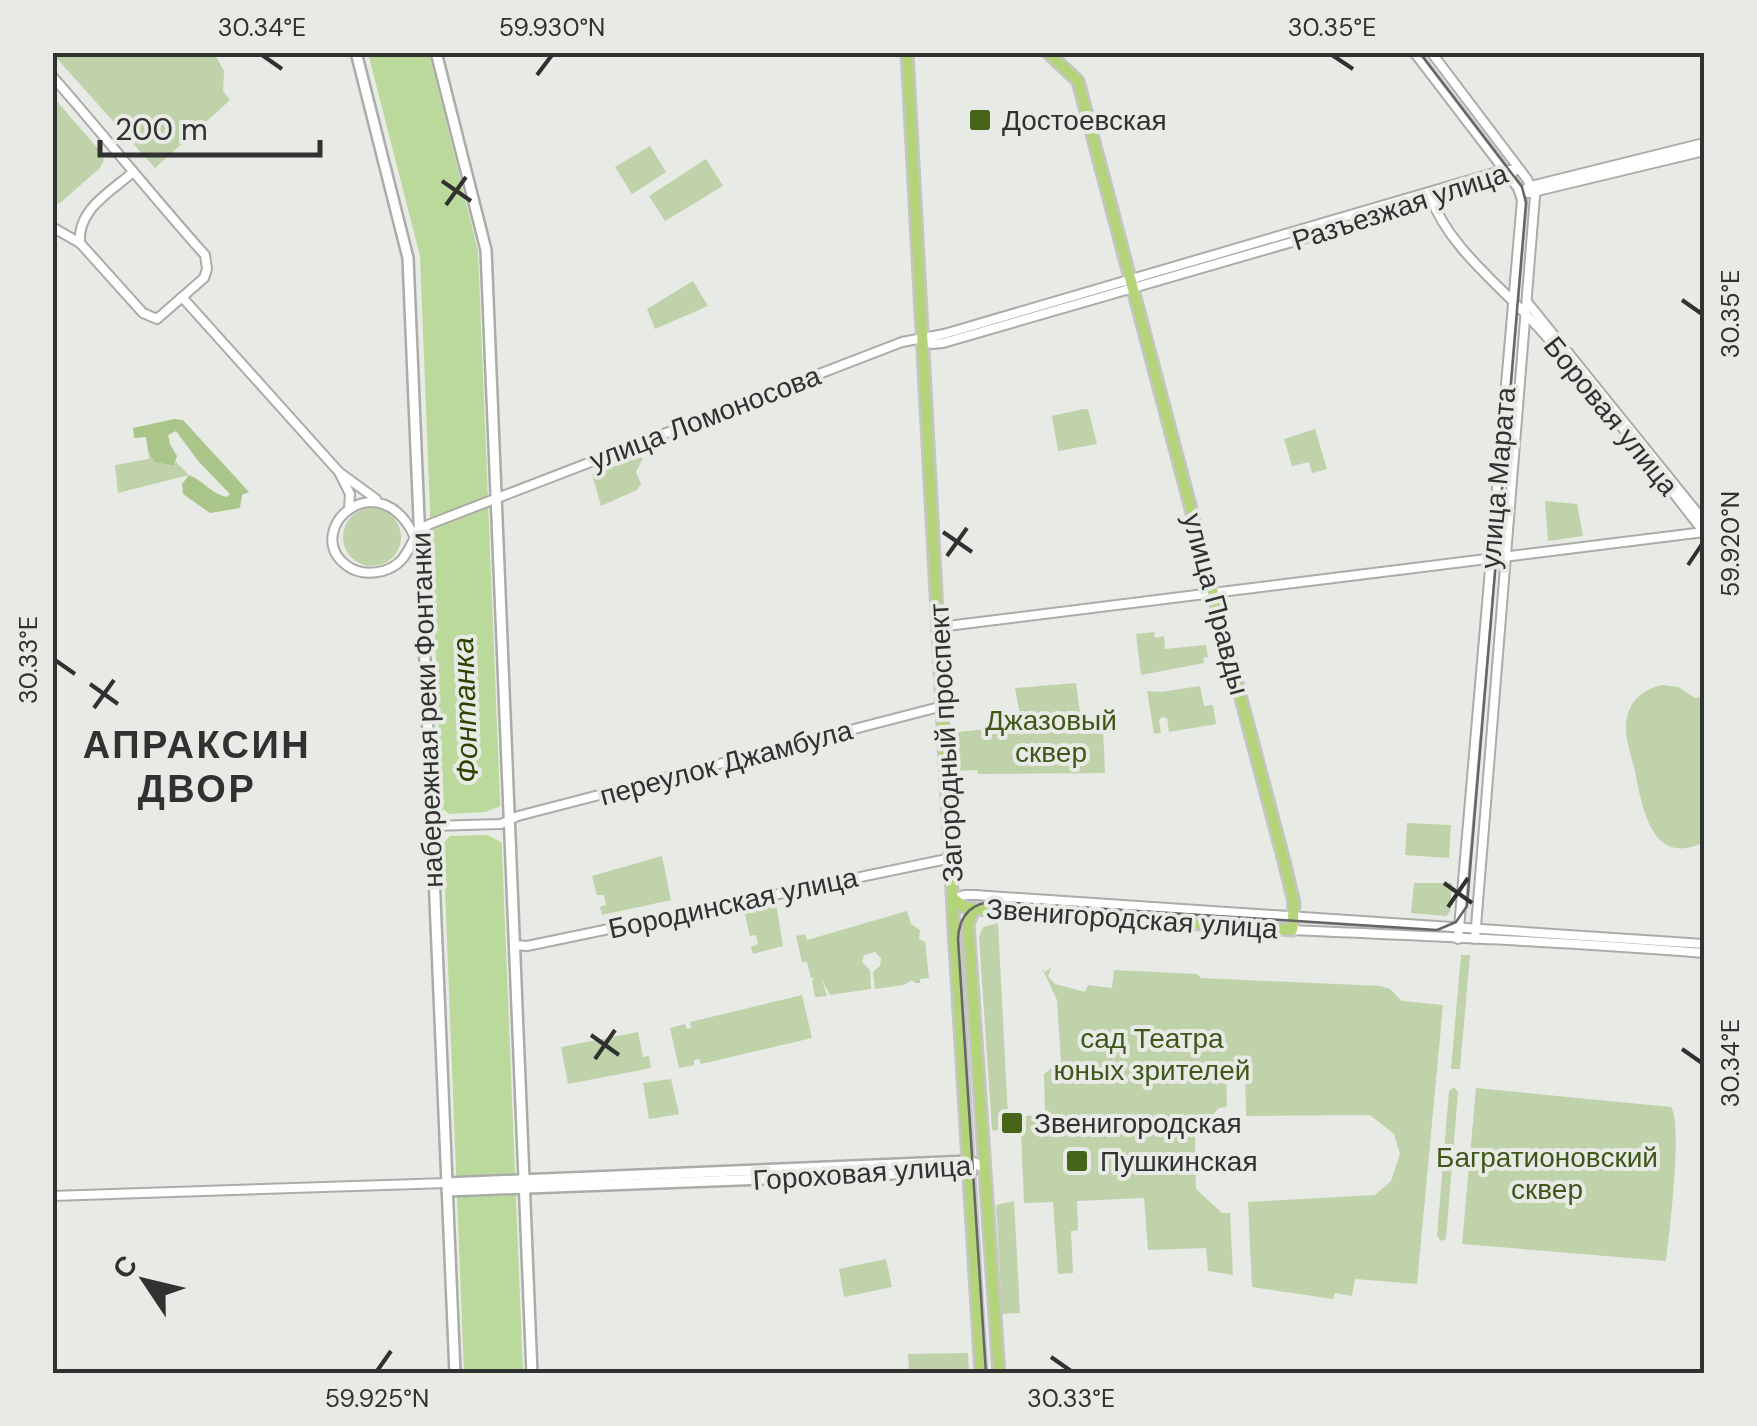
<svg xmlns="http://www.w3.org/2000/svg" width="1757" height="1426" viewBox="0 0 1757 1426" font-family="'DM Sans',sans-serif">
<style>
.green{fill:#bfd2a9}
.forest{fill:#a9c589}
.water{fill:#bcd99c}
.pier{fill:#e8eae6}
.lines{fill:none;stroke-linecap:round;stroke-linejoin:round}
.tertiary-casing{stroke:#aaaca8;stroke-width:12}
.secondary-casing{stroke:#aaaca8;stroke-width:14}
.primary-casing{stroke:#c5c5c5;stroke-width:15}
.tertiary{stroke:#fff;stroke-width:8}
.secondary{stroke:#fff;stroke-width:9}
.primary{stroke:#b4d47a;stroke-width:10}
.tram{stroke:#666765;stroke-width:2.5}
.ticks{fill:none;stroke:#303130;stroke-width:4}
.poi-dot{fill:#476518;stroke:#e8eae6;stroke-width:4}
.labels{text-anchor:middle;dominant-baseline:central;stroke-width:8;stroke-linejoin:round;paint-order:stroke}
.poi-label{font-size:28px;fill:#303130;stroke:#e8eae6;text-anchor:start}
.street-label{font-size:28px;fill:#303130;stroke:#e8eae6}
.park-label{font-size:28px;fill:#3f5819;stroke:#e8eae6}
.water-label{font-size:30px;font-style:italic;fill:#2c4400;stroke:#e8eae6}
.district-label{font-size:38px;font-weight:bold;letter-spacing:2.5px;fill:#303130;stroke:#e8eae6}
.neatline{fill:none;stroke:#303130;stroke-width:4}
.ticks-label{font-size:25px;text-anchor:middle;fill:#303130}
</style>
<rect width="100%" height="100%" fill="#e8eae6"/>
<g class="green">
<polygon points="52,53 214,53 224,71 223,91 230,100 155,168"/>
<polygon points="53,97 101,152 104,160 100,168 60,203 53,205"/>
<polygon points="650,146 666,172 632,194 615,167"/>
<polygon points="706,159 723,186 665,221 649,196"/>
<polygon points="693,281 708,306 655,329 647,309"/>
<polygon points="1083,409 1088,409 1097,444 1058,451 1052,416"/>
<polygon points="1315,429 1327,469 1312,473 1309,462 1292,466 1284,439"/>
<polygon points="148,451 154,462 174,466 176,462 189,475 118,493 115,465 149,459"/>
<polygon points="637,458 643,458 636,472 641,484 637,490 601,506 592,474"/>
<polygon points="1545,501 1577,504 1583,536 1548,541"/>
<circle cx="372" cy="537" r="29"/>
<polygon points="1154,632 1155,638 1164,636 1165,649 1206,645 1208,657 1203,658 1204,663 1141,675 1136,634"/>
<polygon points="1076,683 1080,713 1084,714 1086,730 1103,728 1105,773 978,774 977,770 960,771 958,732 1017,726 1016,717 1020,716 1015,688"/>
<path d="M1662,685L1678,687L1695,698L1700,697L1704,717V842C1650,869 1642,804 1634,767C1630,751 1622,731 1628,714C1633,697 1646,689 1662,685Z"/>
<polygon points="1200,686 1204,706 1213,705 1216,724 1169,732 1167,718 1162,717 1159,720 1161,733 1154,734 1147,691 1161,692"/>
<polygon points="1407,823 1451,825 1449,858 1405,855"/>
<polygon points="662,856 671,900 602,915 600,907 606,905 604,895 597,895 592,876"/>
<polygon points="1414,883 1452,883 1450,912 1446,916 1411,913"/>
<polygon points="776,903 783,946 753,954 751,947 758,944 756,935 750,936 744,910"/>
<polygon points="907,911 911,924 920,930 919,939 925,942 929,978 920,979 920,983 915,983 912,980 904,985 875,989 873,972 880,966 881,958 875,952 864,955 862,962 870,970 871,989 830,995 822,980 827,996 815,997 812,980 815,978 811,978 807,962 802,962 796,936 805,934 807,940"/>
<polygon points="998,923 1008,1117 1045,1115 1044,1074 1061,1061 1057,1000 1042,968 1045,972 1051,968 1048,976 1055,984 1085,992 1088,985 1112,988 1114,970 1197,974 1201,978 1380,986 1390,989 1402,1001 1443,1005 1417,1284 1355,1279 1352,1296 1335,1293 1333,1299 1252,1287 1248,1202 1375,1195 1391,1181 1400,1154 1394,1134 1370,1115 1246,1116 1245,1064 1226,1065 1227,1107 1219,1108 1195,1133 1196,1189 1222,1213 1230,1213 1233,1275 1208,1271 1206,1248 1148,1250 1144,1198 1077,1201 1078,1230 1071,1231 1073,1273 1058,1274 1053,1202 1024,1203 1021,1133 992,1130 979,937 983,927"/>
<polygon points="1461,955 1470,955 1460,1069 1451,1069"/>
<polygon points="802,995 812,1038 701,1064 699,1059 694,1060 694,1065 679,1068 670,1028 685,1024 687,1029 691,1028 690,1022"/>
<polygon points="638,1032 643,1057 649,1056 651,1068 568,1084 561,1047"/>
<polygon points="671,1079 679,1114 649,1119 643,1083"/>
<polygon points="1454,1087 1458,1092 1446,1239 1441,1241 1437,1236 1449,1091"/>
<path d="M1476,1088L1671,1107C1683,1124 1669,1234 1666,1261L1462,1244Z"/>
<polygon points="1014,1201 1020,1313 1002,1314 996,1205"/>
<polygon points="886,1259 892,1287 844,1297 839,1269"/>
<polygon points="968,1353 969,1373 909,1373 908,1354"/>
</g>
<path class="forest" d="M174,419L183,420L249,492L242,495L240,508L210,513L183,494L182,484L189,475C204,481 211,494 227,497L230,494L199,462L176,431L168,435L170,444L177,456L174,466L154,462L148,451L146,437L134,438L133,428Z"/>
<polygon class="water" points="368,53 429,53 478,251 523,1373 464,1373 420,256"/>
<polygon class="pier" points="501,806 502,843 488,835 450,836 443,844 443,809 449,814 485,812"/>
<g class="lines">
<g class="tertiary-casing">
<g id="tertiary">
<polyline points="1414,52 1518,188 1522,200 1458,939"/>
<polyline points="1431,52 1527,179 1535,196 1475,939"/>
<path d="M52,76C104,135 152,196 205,255L207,269L204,278L157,319L143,313L80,243L52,227"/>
<polyline points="1520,192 1531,186 1704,143"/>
<polyline points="1529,193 1704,151"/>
<path d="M1430,196C1450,249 1499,284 1536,325C1596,390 1649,463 1704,532"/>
<path d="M80,243C77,210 109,193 132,173"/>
<polyline points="182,297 339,472 376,499"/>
<polyline points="1528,303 1704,521"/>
<polyline points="923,340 932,344 943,343 1337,229 1512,174"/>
<polyline points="339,472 350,494 349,509"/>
<path d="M417,542C382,457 300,529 346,565C356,573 370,574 383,571C414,562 407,534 430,524L902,342L944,334L1504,170H1520"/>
<polyline points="939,627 1704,532"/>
<polyline points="431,826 501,824 518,816 943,706"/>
<polyline points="954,899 964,895 975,895 1704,944"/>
<path d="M1292,930C1430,936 1567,942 1704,953"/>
<polyline points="515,945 527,946 952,858"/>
<polyline points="52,1196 447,1183"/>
</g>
</g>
<g class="secondary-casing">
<g id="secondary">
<polyline points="356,52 408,258 455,1374"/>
<polyline points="436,52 486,250 532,1374"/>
<polyline points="447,1183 969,1161 984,1167"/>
<polyline points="447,1191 972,1171"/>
</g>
</g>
<g class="primary-casing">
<g id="primary">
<polyline points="907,52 954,929 981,1374"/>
<polyline points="954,899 964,907 974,909 1292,930 1294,903 1285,865 1078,81 1047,52"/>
<polyline points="974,909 968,924 999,1374"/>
</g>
</g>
<use href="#tertiary" class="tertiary"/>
<use href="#secondary" class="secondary"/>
<use href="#primary" class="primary"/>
<path class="tram" d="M986,1374L958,939C959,914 973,901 998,902L1437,930L1456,922L1467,906L1526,203L1522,187L1419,52"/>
</g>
<path class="ticks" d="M262,55L282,69M1332,55L1353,69M537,75L552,55M442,181L471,201M446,205L466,177M1682,300L1702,314M943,532L972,552M947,556L967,528M1688,565L1702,544M55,660L75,674M90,684L118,704M94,708L114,680M1444,883L1472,903M1448,907L1468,878M591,1035L619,1055M1682,1049L1702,1063M595,1059L615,1030M1051,1357L1071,1371M377,1371L391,1351"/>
<g class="poi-dot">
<rect x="968" y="108" width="24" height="24" rx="5"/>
<rect x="1000" y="1111" width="24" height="24" rx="5"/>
<rect x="1065" y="1149" width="24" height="24" rx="5"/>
</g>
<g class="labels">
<g class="poi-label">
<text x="1002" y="120">Достоевская</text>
<text x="1034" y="1123">Звенигородская</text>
<text x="1100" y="1161">Пушкинская</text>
</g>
<g class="street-label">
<text transform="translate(1400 207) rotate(-18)">Разъезжая улица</text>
<text transform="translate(1611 416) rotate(51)">Боровая улица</text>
<text transform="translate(705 418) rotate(-21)">улица Ломоносова</text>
<text transform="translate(1498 478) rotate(-85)">улица Марата</text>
<text transform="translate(1216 604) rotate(75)">улица Правды</text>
<text transform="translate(427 710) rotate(-92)">набережная реки Фонтанки</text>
<text transform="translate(946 743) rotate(-93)">Загородный проспект</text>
<text transform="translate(726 763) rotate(-15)">переулок Джамбула</text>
<text transform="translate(733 903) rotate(-12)">Бородинская улица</text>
<text transform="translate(1132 919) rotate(4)">Звенигородская улица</text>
<text transform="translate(862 1173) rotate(-4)">Гороховая улица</text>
</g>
<g class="park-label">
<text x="1051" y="720">Джазовый<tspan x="1051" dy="32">сквер</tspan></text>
<text x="1152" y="1038">сад Театра<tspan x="1152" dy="32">юных зрителей</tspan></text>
<text x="1547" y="1157">Багратионовский<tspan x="1547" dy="32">сквер</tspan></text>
</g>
<g class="water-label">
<text transform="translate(465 710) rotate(-92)">Фонтанка</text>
</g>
<g class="district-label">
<text x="197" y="745">АПРАКСИН<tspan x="197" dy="44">ДВОР</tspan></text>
</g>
</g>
<rect width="1757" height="1426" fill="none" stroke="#e8eae6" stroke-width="110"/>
<g transform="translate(145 1281) rotate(305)" stroke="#e8eae6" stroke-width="8" paint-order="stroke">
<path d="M0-8L18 38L0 25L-18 38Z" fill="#303130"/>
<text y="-15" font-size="28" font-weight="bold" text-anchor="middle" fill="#303130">С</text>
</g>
<path d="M100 140v15h220v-15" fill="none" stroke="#303130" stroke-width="5"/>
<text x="115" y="140" font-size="30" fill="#303130" stroke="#e8eae6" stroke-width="8" paint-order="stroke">200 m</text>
<rect x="55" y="55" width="1647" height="1316" class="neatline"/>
<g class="ticks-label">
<text x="262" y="36">30.34°E</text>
<text x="552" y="36">59.930°N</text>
<text x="1332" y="36">30.35°E</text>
<text transform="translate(1730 314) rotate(-90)" y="9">30.35°E</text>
<text transform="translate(1730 544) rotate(-90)" y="9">59.920°N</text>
<text transform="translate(28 660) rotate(-90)" y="9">30.33°E</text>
<text transform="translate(1730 1063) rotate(-90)" y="9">30.34°E</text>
<text x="377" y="1407">59.925°N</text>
<text x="1071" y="1407">30.33°E</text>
</g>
</svg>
